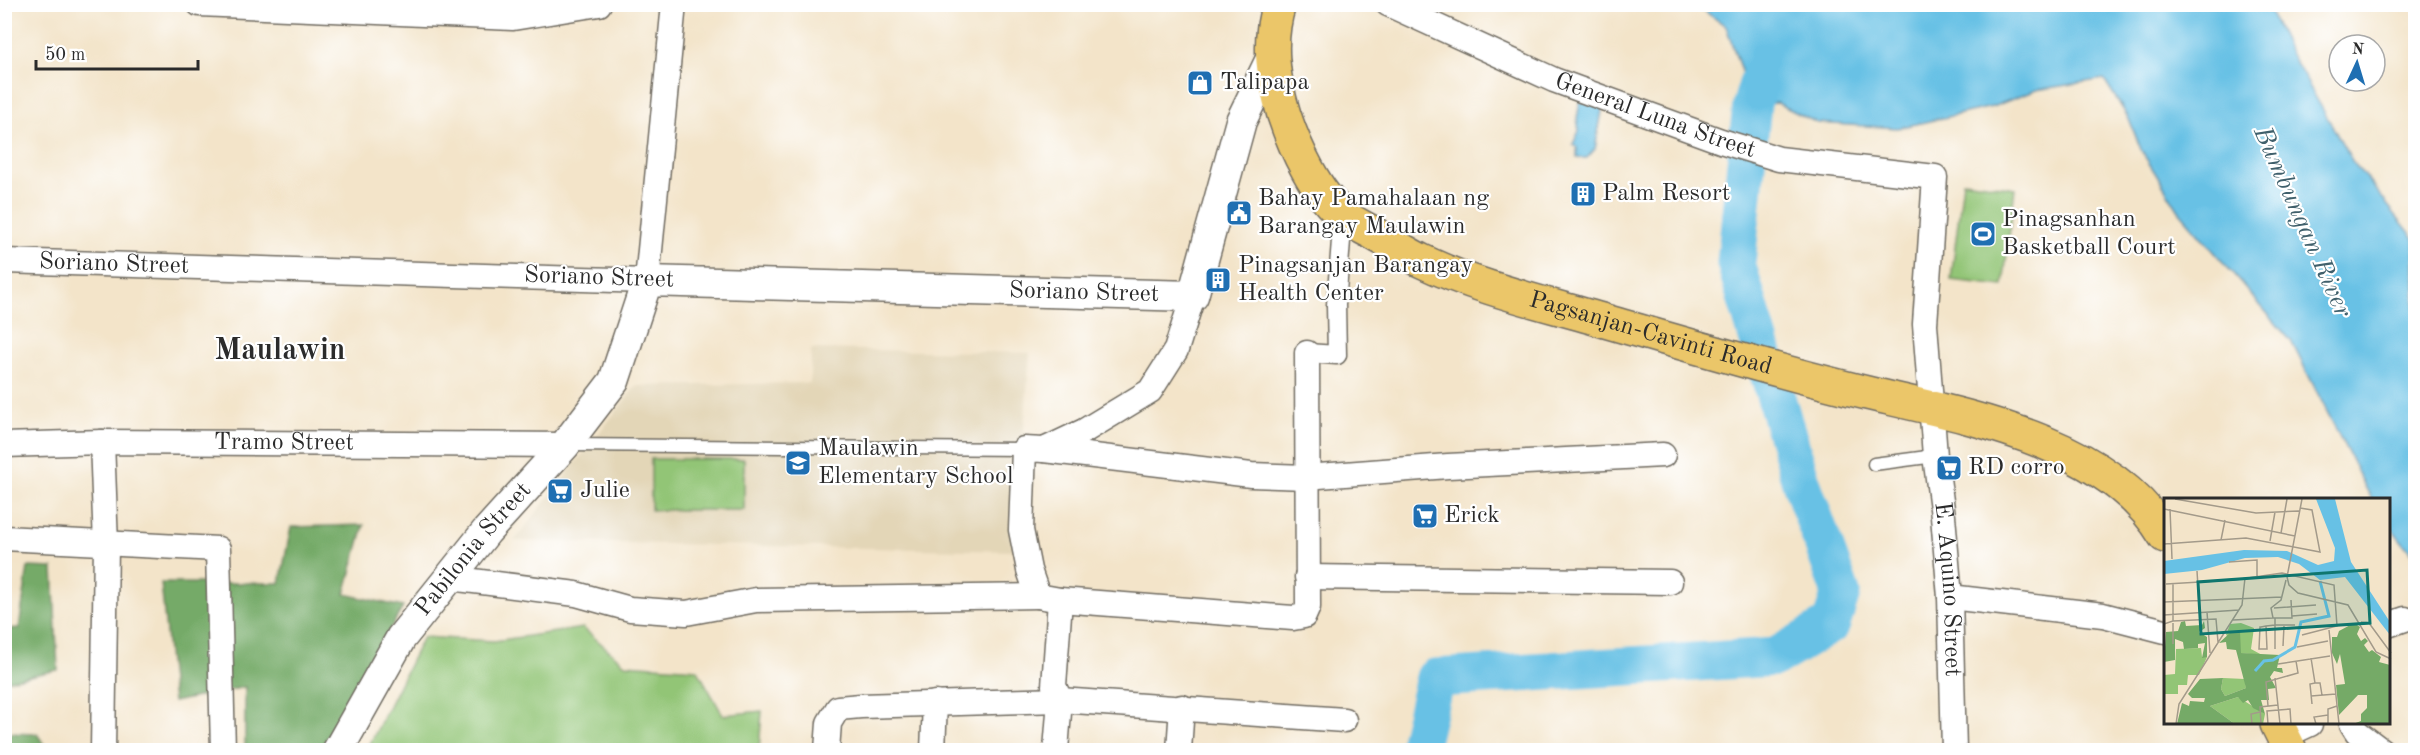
<svg xmlns="http://www.w3.org/2000/svg" width="2420" height="755" viewBox="0 0 2420 755" font-family="'Old Standard TT',serif">
<style>
.built{fill:#e3d6b7}
.green{fill:#92c576;stroke:#5e7850;stroke-width:1.5}
.forest{fill:#75aa67;stroke:#506a49;stroke-width:1.5}
.water{fill:#67c1e5;stroke:#497688;stroke-width:1.5}
.lines{fill:none;stroke-linecap:round;stroke-linejoin:round}
.river{stroke:#67c1e5;stroke-width:39}
.service-casing{stroke:#716c62;stroke-width:15}
.pedestrian-casing{stroke:#716c62;stroke-width:21}
.minor-casing{stroke:#716c62;stroke-width:27}
.tertiary-casing{stroke:#716c62;stroke-width:33}
.primary-casing{stroke:#716c62;stroke-width:36}
.service{stroke:#fff;stroke-width:12}
.pedestrian{stroke:#fff;stroke-width:18}
.minor{stroke:#fff;stroke-width:24}
.tertiary{stroke:#fff;stroke-width:30}
.primary{stroke:#ebc669;stroke-width:33}
.labels{text-anchor:middle;dominant-baseline:central;stroke-width:4.5;stroke-linejoin:round;paint-order:stroke}
.poi-label{font-size:24px;fill:#2b2b2b;stroke:#fff;text-anchor:start}
.street-label{font-size:24px;fill:#2b2b2b;stroke:#fff}
.water-label{font-size:26px;font-style:italic;fill:#40606c;stroke:#fff}
.district-label{font-size:30px;font-weight:bold;fill:#2b2b2b;stroke:#fff}
.inset-river{fill:none;stroke:#67c1e5;stroke-width:3}
.inset-road{fill:none;stroke:#a39a8a;stroke-width:1.5}
.view{fill:#0f766e;fill-opacity:0.15;stroke:#0f766e;stroke-width:3}
.inset-edge{fill:none;stroke:#2b2b2b;stroke-width:3}
</style>
<rect width="100%" height="100%" fill="#fff"/>
<filter id="ink" filterUnits="userSpaceOnUse"><feTurbulence type="fractalNoise" baseFrequency=".0167" numOctaves="2"/><feDisplacementMap in="SourceGraphic" scale="12" xChannelSelector="R" yChannelSelector="G"/><feConvolveMatrix kernelMatrix="1 2 1 2 8 2 1 2 1" color-interpolation-filters="sRGB"/></filter>
<filter id="wash" filterUnits="userSpaceOnUse"><feTurbulence type="fractalNoise" baseFrequency=".008" numOctaves="4" result="noise"/><feDisplacementMap in="SourceGraphic" scale="24" xChannelSelector="R" yChannelSelector="G"/><feGaussianBlur stdDeviation="1.35" result="paint"/><feColorMatrix in="noise" values="0 0 0 0 0 0 0 0 0 0 0 0 0 0 0 0 0 1.4 0 .05"/><feComposite in="paint" operator="in"/></filter>
<g filter="url(#wash)">
<rect width="100%" height="100%" fill="#f3e4c9"/>
<polygon class="built" points="811,349 1030,353 1014,551 514,541 636,386 810,383"/>
<g class="green">
<polygon points="1963,181 2015,188 2003,286 1951,280"/>
<rect x="651" y="459" width="93" height="51"/>
<polygon points="583,628 625,664 697,669 723,715 762,711 759,750 367,750 423,637 494,641"/>
</g>
<g class="forest">
<polygon points="364,525 345,594 403,607 320,750 245,750 245,687 173,702 161,583 280,583 291,527"/>
<polygon points="28,567 53,568 58,670 5,681 5,629 19,628"/>
<polygon points="5,733 37,734 48,750 5,750"/>
</g>
<g class="water">
<polygon points="1695,5 2267,5 2288,49 2353,162 2415,239 2415,558 2389,525 2388,500 2372,500 2291,341 2179,211 2142,152 2128,117 2104,79 2036,90 1992,107 1898,128 1817,123 1777,103 1752,104 1726,26"/>
<polygon points="1580,102 1603,106 1595,149 1587,158 1577,158 1577,148 1573,144 1579,131 1577,118"/>
</g>
<g class="lines">
<polyline class="river" points="1418,750 1435,678 1776,657 1831,624 1841,593 1801,482 1736,263 1752,104 1782,4"/>
</g>
</g>
<g filter="url(#ink)">
<g class="lines">
<g class="service-casing">
<g id="service">
<polyline points="569,445 1024,449"/>
<polyline points="1874,464 1935,456"/>
</g>
</g>
<g class="pedestrian-casing">
<polyline id="pedestrian" points="1307,353 1337,355 1336,305 1343,215"/>
</g>
<g class="minor-casing">
<g id="minor">
<polyline points="199,4 513,18 599,4"/>
<path id="s1" d="M1388,4L1554,80L1721,141L1779,159L1935,177L1925,324L1935,456L1943,516L1950,597L1954,750"/>
<path id="s2" d="M4,261L647,281L674,4"/>
<polyline points="1193,296 1176,350 1150,391 1084,431 1044,450 1024,449 1021,530 1029,570 1038,596 1060,600 1293,618 1304,616 1308,607 1307,353"/>
<polyline points="102,442 106,545 103,750"/>
<path id="s3" d="M4,445L102,442L565,445"/>
<polyline points="1044,450 1251,475 1306,477 1448,466 1663,455"/>
<polyline points="4,538 218,549 223,750"/>
<polyline points="1307,577 1670,582"/>
<polyline points="450,578 576,594 630,609 686,613 756,600 1038,596"/>
<polyline points="1950,597 2103,615 2165,631"/>
<polyline points="2388,625 2405,619"/>
<polyline points="2352,724 2357,732 2381,750"/>
<polyline points="2284,736 2310,724"/>
<polyline points="827,750 829,723 838,708 861,706 1060,700 1344,720"/>
<polyline points="933,750 935,703"/>
<polyline points="1056,750 1060,700 1054,686 1060,600"/>
<polyline points="1179,750 1182,707"/>
</g>
</g>
<g class="tertiary-casing">
<g id="tertiary">
<path id="s4" d="M338,750L401,638L486,532L565,445L614,381L647,281L1193,296L1241,121L1272,57"/>
</g>
</g>
<g class="primary-casing">
<g id="primary">
<path id="s5" d="M1279,4C1267,42 1273,78 1284,115C1295,148 1316,194 1344,216C1354,224 1367,229 1378,236C1393,244 1407,254 1422,261C1480,289 1545,303 1605,321C1692,346 1779,372 1867,393C1966,416 2110,442 2165,536"/>
<polyline points="2277,724 2290,750"/>
</g>
</g>
<use href="#service" class="service"/>
<use href="#pedestrian" class="pedestrian"/>
<use href="#minor" class="minor"/>
<use href="#tertiary" class="tertiary"/>
<use href="#primary" class="primary"/>
</g>
</g>
<defs>
<g id="shop-square" transform="scale(1.35)"><rect x="-9" y="-9" width="18" height="18" rx="4" fill="#1f6fb2" stroke="#fff"/><path d="M-5-2.5h2.3a2.7 3.5 0 0 1 5.4 0H5L5.5 6h-11ZM-1.5-2.5h3a1.5 2.3 0 0 0-3 0Z" fill="#fff"/></g>
<g id="building-square" transform="scale(1.35)"><rect x="-9" y="-9" width="18" height="18" rx="4" fill="#1f6fb2" stroke="#fff"/><path d="M-4-6H4V6H1V3H-1V6H-4ZM-2.5-4.3h1.7v1.8h-1.7ZM.8-4.3h1.7v1.8H.8ZM-2.5-1h1.7V.8h-1.7ZM.8-1h1.7V.8H.8Z" fill="#fff"/></g>
<g id="civic-square" transform="scale(1.35)"><rect x="-9" y="-9" width="18" height="18" rx="4" fill="#1f6fb2" stroke="#fff"/><path d="M-.6-6.5H3V-4.5H.6V-3L4-1V1h2V6H-6V1h2V-1L-.6-3ZM-1.2 2.5V6h2.4V2.5Z" fill="#fff"/></g>
<g id="stadium-square" transform="scale(1.35)"><rect x="-9" y="-9" width="18" height="18" rx="4" fill="#1f6fb2" stroke="#fff"/><path d="M0-5a6.5 5 0 1 0 0 10a6.5 5 0 1 0 0-10ZM-3.5-1.8h7v3.6h-7Z" fill="#fff"/></g>
<g id="school-square" transform="scale(1.35)"><rect x="-9" y="-9" width="18" height="18" rx="4" fill="#1f6fb2" stroke="#fff"/><path d="M0-5L7-2L0 1L-7-2ZM-4 1L0 2.5L4 1V4Q0 6-4 4Z" fill="#fff"/></g>
<g id="supermarket-square" transform="scale(1.35)"><rect x="-9" y="-9" width="18" height="18" rx="4" fill="#1f6fb2" stroke="#fff"/><path d="M-6-5.5h2.5l.6 2H6L4.5 2H-2.5L-4.4-4H-6ZM-1.5 3.2a1.3 1.3 0 1 0 .1 0ZM3 3.2a1.3 1.3 0 1 0 .1 0Z" fill="#fff"/></g>
</defs>
<g fill-rule="evenodd">
<use href="#shop-square" x="1200" y="83"/>
<use href="#building-square" x="1583" y="194"/>
<use href="#civic-square" x="1239" y="213"/>
<use href="#stadium-square" x="1983" y="234"/>
<use href="#building-square" x="1218" y="280"/>
<use href="#school-square" x="798" y="463"/>
<use href="#supermarket-square" x="1949" y="468"/>
<use href="#supermarket-square" x="560" y="491"/>
<use href="#supermarket-square" x="1425" y="516"/>
</g>
<g class="labels">
<g class="poi-label">
<text x="1220" y="83">Talipapa</text>
<text x="1602" y="194">Palm Resort</text>
<text x="1258" y="199">Bahay Pamahalaan ng<tspan x="1258" dy="28">Barangay Maulawin</tspan></text>
<text x="2002" y="220">Pinagsanhan<tspan x="2002" dy="28">Basketball Court</tspan></text>
<text x="1238" y="266">Pinagsanjan Barangay<tspan x="1238" dy="28">Health Center</tspan></text>
<text x="818" y="449">Maulawin<tspan x="818" dy="28">Elementary School</tspan></text>
<text x="1968" y="468">RD corro</text>
<text x="580" y="491">Julie</text>
<text x="1444" y="516">Erick</text>
</g>
<g class="street-label">
<text stroke="none"><textPath href="#s1" startOffset="290">General Luna Street</textPath></text>
<text stroke="none"><textPath href="#s2" startOffset="110">Soriano Street</textPath></text>
<text transform="translate(599 278) rotate(2)">Soriano Street</text>
<text stroke="none"><textPath href="#s4" startOffset="1005">Soriano Street</textPath></text>
<text stroke="none"><textPath href="#s5" startOffset="562">Pagsanjan-Cavinti Road</textPath></text>
<text stroke="none"><textPath href="#s3" startOffset="280">Tramo Street</textPath></text>
<text stroke="none"><textPath href="#s4" startOffset="243">Pabilonia Street</textPath></text>
<text stroke="none"><textPath href="#s1" startOffset="992">E. Aquino Street</textPath></text>
</g>
<g class="water-label">
<text transform="translate(2302 222) rotate(66)">Bumbungan River</text>
</g>
<g class="district-label">
<text x="280" y="351">Maulawin</text>
</g>
</g>
<g transform="translate(2164 498)">
<rect width="226" height="226" fill="#f3e4c9"/>
<path d="M77,125L90,130L87,151L98,157L76,155L74,146L62,137L66,126ZM37,150L38,159H43L35,177H24L23,187H14V196H0V177L11,176L12,151ZM59,180L81,181L82,190L61,198L57,191ZM74,199L101,216L99,226H71L46,208Z" fill="#92c576"/>
<path d="M21,123L22,128L38,127L40,123L41,130L35,134L43,139V159L38,160L41,145L34,146V150L20,151L19,144L11,141V162L0,164L2,134L14,133L17,124ZM190,125L196,129L193,136L197,143L201,140L204,143L200,147L205,154L208,152L217,159L215,164L226,167V226H189L197,223V216L203,210V197H194L175,217L172,187L181,186L176,156L173,166L168,155V139H173L175,133ZM76,133L77,155L116,157L113,170H118L119,175L110,173L106,179L112,190L104,191L105,202H97L101,216L89,210L84,202L79,205L74,199L46,208L71,226H13L18,205L25,208L26,203L40,204L41,200H28L24,196L36,181L59,180L57,191L61,198L82,190L72,152L63,151L62,144L55,145L67,134Z" fill="#75aa67"/>
<path d="M152,1H171L187,64L226,124V137L181,79L156,82L135,66L114,59L81,60L38,72L0,76V63L80,52L123,53L154,67L170,63L171,50Z" fill="#67c1e5"/>
<path class="inset-river" d="M91,173L100,163L109,162L131,149L137,124L165,118L156,83"/>
<path class="inset-road" d="M11,1L92,15L135,13M138,1L123,79L125,87L134,95L184,107L212,154L227,161M0,11L131,38M6,11L8,61M117,35L123,1M57,42L61,22M106,43L111,14M0,46L82,40L156,54L148,12L136,10M65,64L93,62V78M33,73L36,121M122,82L117,102L107,110L109,120H128L127,102M2,86L70,82L118,75L170,87L173,128L138,137M0,104L118,99M110,110L152,107M43,114L46,155M0,117L75,112M128,118L153,116M111,120V151M69,122L109,120M9,123L52,121L54,144M197,124L205,125L227,155M9,125V146M0,126L9,123V85M102,128L103,151H95L96,129H97L102,128L111,127H131M165,132L175,226M119,148L120,128M133,149L164,143M147,160L151,185H156L158,197M114,166L166,158M111,180L116,226M147,198L172,196M148,206L146,186L151,185M104,208L102,184L134,175L132,163M12,226L15,206L78,107L81,80M88,226L87,216L96,214M97,226L96,209L114,207M104,226L103,213L126,211L127,226M152,226L150,219L164,217M164,226V211L173,208"/>
<path class="view" d="M203,72L206,125L37,136L34,84Z"/>
<rect width="226" height="226" class="inset-edge"/>
</g>
<rect width="2420" height="755" fill="none" stroke="#fff" stroke-width="24"/>
<g transform="translate(2357 63) rotate(4)"><circle r="28" fill="#ffffff" stroke="#aaaaaa" stroke-width="1.5"/>
<path d="M0-4.5L10 22L0 15L-10 22Z" fill="#1f6fb2"/>
<text y="-9" font-size="16" font-weight="bold" text-anchor="middle" fill="#2b2b2b">N</text>
</g>
<path d="M36 60v9h162v-9" fill="none" stroke="#2b2b2b" stroke-width="3"/>
<text x="45" y="60" font-size="18" fill="#2b2b2b" stroke="#ffffff" stroke-width="4.5" paint-order="stroke">50 m</text>
</svg>
